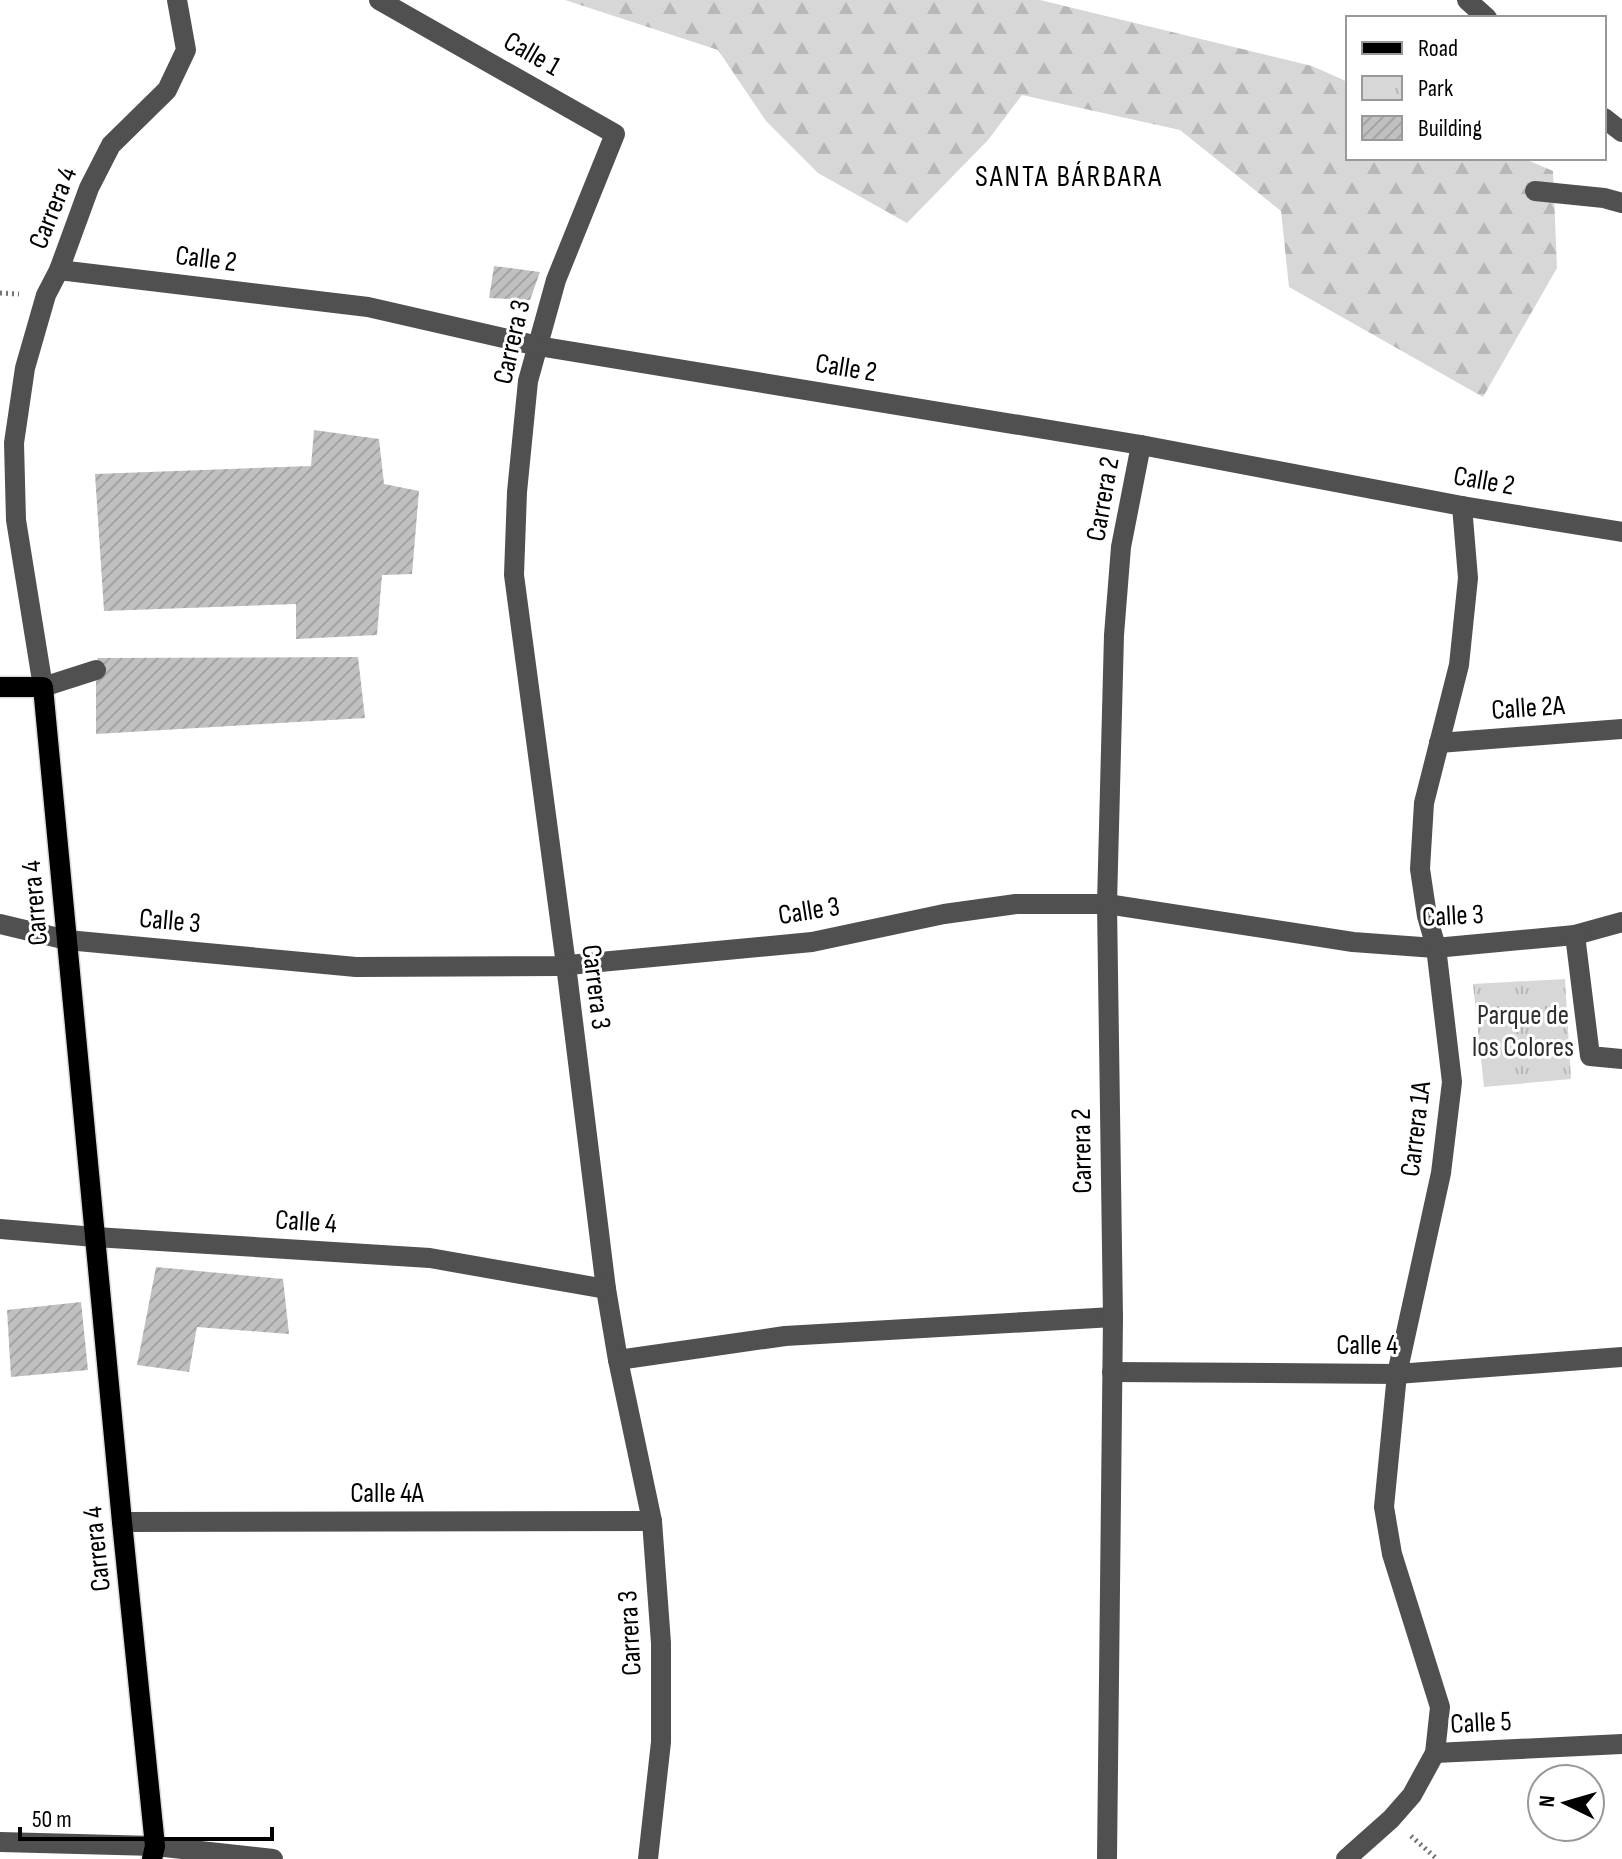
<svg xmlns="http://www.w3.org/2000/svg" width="1622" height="1859" viewBox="0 0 1622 1859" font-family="'Sofia Sans Condensed',sans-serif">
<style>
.forest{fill:url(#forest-firs)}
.park{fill:url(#park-tufts)}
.building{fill:url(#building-hatch)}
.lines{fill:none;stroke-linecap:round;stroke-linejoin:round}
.major-casing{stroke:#dbdbdb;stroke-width:23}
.path{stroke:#727272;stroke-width:5;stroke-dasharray:2 4;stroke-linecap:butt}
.minor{stroke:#505050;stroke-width:20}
.major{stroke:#000;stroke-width:20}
.labels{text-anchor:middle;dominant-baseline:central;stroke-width:6;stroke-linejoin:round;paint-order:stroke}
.street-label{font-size:28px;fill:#000;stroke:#fff}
.park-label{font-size:28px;fill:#2e2e2e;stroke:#fff}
.neighbourhood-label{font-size:30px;letter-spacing:2px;fill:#000;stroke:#fff}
</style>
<defs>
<pattern id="forest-firs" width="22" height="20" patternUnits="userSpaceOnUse" patternTransform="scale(2)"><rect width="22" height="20" fill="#d7d7d7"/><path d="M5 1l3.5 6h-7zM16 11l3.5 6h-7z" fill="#b7b7b7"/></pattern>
<pattern id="park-tufts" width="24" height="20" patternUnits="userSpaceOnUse" patternTransform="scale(2)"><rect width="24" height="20" fill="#d7d7d7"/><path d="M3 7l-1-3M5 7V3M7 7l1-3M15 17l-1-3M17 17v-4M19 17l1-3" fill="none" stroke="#b7b7b7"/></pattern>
<pattern id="building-hatch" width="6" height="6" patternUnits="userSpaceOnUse" patternTransform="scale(2)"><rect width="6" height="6" fill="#c0c0c0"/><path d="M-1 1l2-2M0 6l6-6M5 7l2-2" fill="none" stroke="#a3a3a3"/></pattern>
</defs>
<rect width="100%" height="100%" fill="#fff"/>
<polygon class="forest" points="565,0 1040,0 1312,66 1348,82 1348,158 1523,158 1553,171 1557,268 1483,397 1289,287 1281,211 1180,130 1022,95 988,140 907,223 818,173 766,121 718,50"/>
<polygon class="park" points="1565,979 1571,1079 1484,1087 1473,984"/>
<g class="building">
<polygon points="494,266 540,272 530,300 489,298"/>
<polygon points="314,430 379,439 384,484 419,491 412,574 382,575 377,635 296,639 296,604 104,611 95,474 311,466"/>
<polygon points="358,657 365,718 96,734 96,670 98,658"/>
<polygon points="156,1267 283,1279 289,1334 197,1327 189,1372 137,1365"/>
<polygon points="81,1302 88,1370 11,1377 7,1310"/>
</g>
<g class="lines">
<g class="major-casing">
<polyline id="major" points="0,687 43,687 122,1522 155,1846 152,1859"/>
</g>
<g class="path">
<polyline points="0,293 19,294"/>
<polyline points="1411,1836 1437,1859"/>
</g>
<g class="minor">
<polyline points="379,0 615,134 556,280 528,381 517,492 514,575 566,965 606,1289 618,1360 652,1521 661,1643 661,1742 648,1859"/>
<polyline points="1467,0 1487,18"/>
<polyline points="1604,118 1622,132"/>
<polyline points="1535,191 1604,198 1622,203"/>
<polyline points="59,270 368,307 538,346 1141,445 1462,506 1622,532"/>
<polyline points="96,670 43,687 16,520 14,443 25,368 46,295 59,270 89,188 111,145 167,90 186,50 177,0"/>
<polyline points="1439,743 1622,729"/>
<polyline points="0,924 67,940 356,967 558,966 812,942 944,914 1016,904 1107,904 1353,942 1435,948 1575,935 1622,922"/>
<polyline points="1575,935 1590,1056 1622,1059"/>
<polyline points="0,1229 95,1237 430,1258 606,1289"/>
<polyline points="618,1360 785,1336 1113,1317"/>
<polyline points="1112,1372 1397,1374 1622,1357"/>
<polyline points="122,1522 652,1521"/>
<polyline points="1435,1753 1622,1744"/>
<polyline points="0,1842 155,1846 273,1859"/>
<polyline points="1107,1859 1113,1317 1107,904 1114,635 1121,547 1141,445"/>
<polyline points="1346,1859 1391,1819 1412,1795 1435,1753 1440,1707 1392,1554 1384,1507 1397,1374 1441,1173 1452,1082 1436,947 1427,916 1420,869 1424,803 1459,665 1468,578 1462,506"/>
</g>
<use href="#major" class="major"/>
</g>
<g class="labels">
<g class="street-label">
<text transform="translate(532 54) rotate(30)">Calle 1</text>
<text transform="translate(53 208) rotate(-68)">Carrera 4</text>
<text transform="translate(206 259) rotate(7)">Calle 2</text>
<text transform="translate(512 342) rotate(-77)">Carrera 3</text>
<text transform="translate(846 368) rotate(9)">Calle 2</text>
<text transform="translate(1484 481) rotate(10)">Calle 2</text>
<text transform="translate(1103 499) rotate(-80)">Carrera 2</text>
<text transform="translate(1528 708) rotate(-4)">Calle 2A</text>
<text transform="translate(35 903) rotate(-95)">Carrera 4</text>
<text transform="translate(809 911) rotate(-9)">Calle 3</text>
<text transform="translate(1453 916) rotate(-3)">Calle 3</text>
<text transform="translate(170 921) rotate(5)">Calle 3</text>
<text transform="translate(596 987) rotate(83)">Carrera 3</text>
<text transform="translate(1416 1129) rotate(-83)">Carrera 1A</text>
<text transform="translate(1082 1151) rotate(-91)">Carrera 2</text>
<text transform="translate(306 1222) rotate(4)">Calle 4</text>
<text x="1367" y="1345">Calle 4</text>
<text x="387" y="1493">Calle 4A</text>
<text transform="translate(97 1549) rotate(-96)">Carrera 4</text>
<text transform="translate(630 1633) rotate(-93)">Carrera 3</text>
<text transform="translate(1481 1723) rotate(-3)">Calle 5</text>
</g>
<g class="park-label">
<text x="1523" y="1015">Parque de<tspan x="1523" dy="32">los Colores</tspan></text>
</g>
<g class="neighbourhood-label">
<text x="1069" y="177">SANTA BÁRBARA</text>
</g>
</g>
<rect x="1346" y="16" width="260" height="144" fill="#ffffff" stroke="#999999" stroke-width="2"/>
<rect x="1362" y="42" width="40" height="12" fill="#000000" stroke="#999999" stroke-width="2"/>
<text x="1418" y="56" font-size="24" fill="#000000">Road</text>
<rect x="1362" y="76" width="40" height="24" fill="url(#park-tufts)" stroke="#999999" stroke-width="2"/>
<text x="1418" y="96" font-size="24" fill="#000000">Park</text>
<rect x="1362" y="116" width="40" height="24" fill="url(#building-hatch)" stroke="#999999" stroke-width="2"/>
<text x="1418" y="136" font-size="24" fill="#000000">Building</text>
<g transform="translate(1566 1803) rotate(275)"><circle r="38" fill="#ffffff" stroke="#999999" stroke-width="2"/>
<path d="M0-6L14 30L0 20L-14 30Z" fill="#000000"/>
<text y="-12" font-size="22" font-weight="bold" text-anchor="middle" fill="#000000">N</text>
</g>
<path d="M20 1827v12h252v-12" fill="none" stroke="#000000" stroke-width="4"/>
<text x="32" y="1827" font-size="24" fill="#000000" stroke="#ffffff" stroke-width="6" paint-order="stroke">50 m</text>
</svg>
